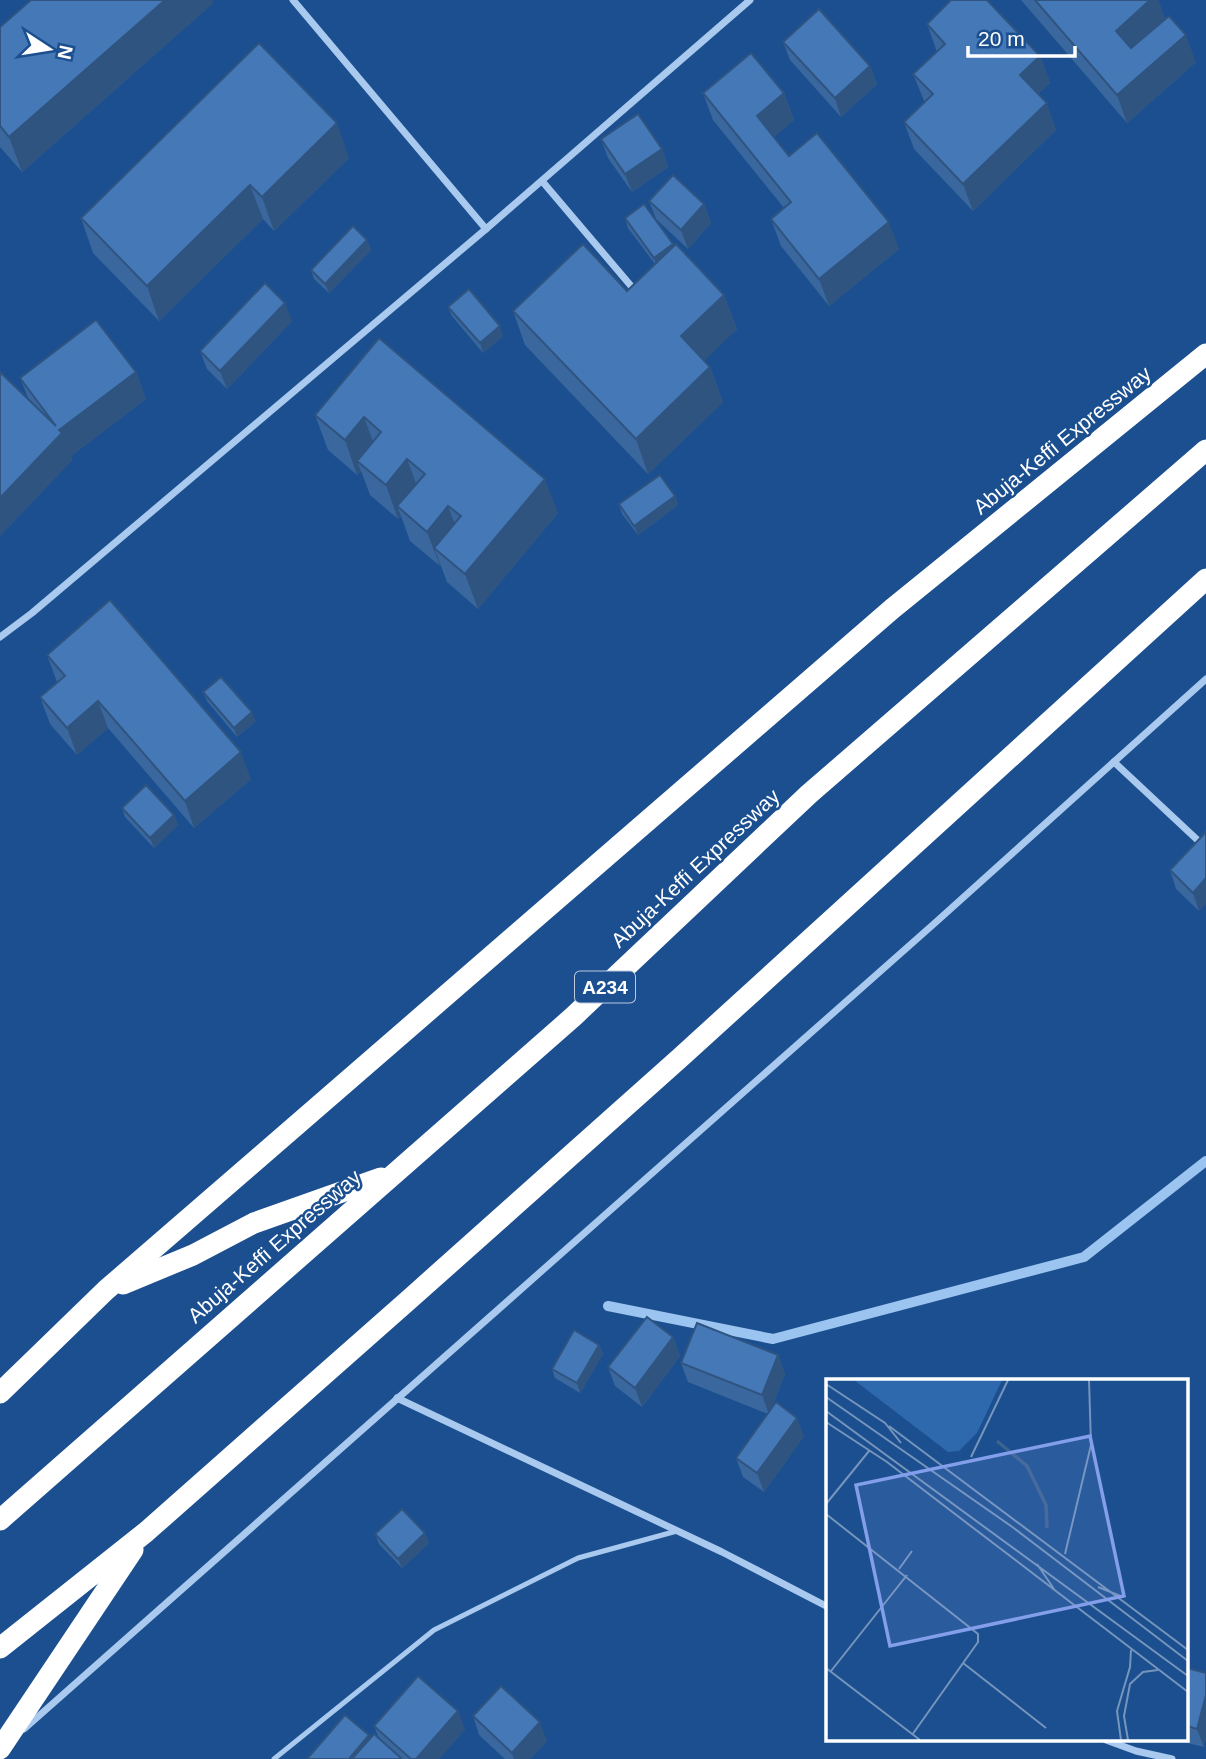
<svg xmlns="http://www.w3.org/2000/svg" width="1206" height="1759" viewBox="0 0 1206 1759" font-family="Helvetica,sans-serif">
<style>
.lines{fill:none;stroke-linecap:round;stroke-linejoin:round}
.stream{stroke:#9cc4f0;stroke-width:10}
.lane{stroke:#a9c9ee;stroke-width:5}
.street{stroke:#a9c9ee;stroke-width:7}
.highway{stroke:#fff;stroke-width:21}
.wall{fill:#3a679d}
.shaded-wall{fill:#305480}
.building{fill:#4478b7;stroke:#305480;stroke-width:2}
.labels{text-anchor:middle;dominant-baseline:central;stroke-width:5;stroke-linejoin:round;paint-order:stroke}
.shield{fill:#1b4f8f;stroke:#bbcadd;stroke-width:2}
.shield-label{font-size:19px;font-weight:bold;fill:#fff}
.street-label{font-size:21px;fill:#fff;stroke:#1b4f8f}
.inset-river{fill:none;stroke:#3c6290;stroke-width:3.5}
.inset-road{fill:none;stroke:#7695bc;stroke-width:2}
.view{fill:#839eea;fill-opacity:0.15;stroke:#839eea;stroke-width:3.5}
.inset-edge{fill:none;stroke:#fff;stroke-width:3.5}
</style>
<rect width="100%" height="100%" fill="#1b4f8f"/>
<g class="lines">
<polyline class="stream" points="608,1306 773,1339 1084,1257 1206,1161"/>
<polyline class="lane" points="274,1759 434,1630 578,1558 677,1531"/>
<g class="street">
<polyline points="293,0 486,229"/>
<polyline points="542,181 637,293"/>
<polyline points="0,637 32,613 486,229 750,0"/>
<polyline points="1114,762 1206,848"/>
<polyline points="397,1398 722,1552 828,1607"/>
<polyline points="24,1729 936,922 1206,679"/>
<polyline points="1106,1740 1136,1751 1172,1759"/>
</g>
<g class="highway">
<polyline points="123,1284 193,1255 254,1223 381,1178"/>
<polyline points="0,1393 106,1290 892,609 1206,354"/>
<polyline points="0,1520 574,1016 809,794 1206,450"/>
<polyline points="0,1648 146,1532 412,1297 681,1057 1206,579"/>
<polyline points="0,1749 133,1550"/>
</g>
</g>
<g class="wall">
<polygon points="31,0 212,0 213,3 22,172 0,147 0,27"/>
<polygon points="1021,0 1158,0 1165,19 1196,62 1127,123"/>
<polygon points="927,24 1040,56 1050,83 1038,94 1056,130 973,211 914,149 904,122 925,103 913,74 937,52"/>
<polygon points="783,42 870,66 877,84 841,117 790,60"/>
<polygon points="703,93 784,93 794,120 774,137 789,156 899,249 829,306 781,246 771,219 784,208 713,120"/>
<polygon points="601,139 662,149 668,167 632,192 608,158"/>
<polygon points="349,158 274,231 263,219 159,321 93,253 81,218"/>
<polygon points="649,201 704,204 711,223 688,249 656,219"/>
<polygon points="625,218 674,246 724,295 737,329 704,360 710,367 723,402 648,474 525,345 513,311 627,291 655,264 628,228"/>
<polygon points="367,240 371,250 329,293 314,279 311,270"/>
<polygon points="448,307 503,336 483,353 452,316"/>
<polygon points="292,321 227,389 207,369 200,351"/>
<polygon points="379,338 558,513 478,609 447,582 441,566 440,566 410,541 401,516 398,519 370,495 361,471 357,475 328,450 315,415"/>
<polygon points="0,372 29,400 20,378 136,372 146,399 71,456 72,460 0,536"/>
<polygon points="675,496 678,505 638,535 622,514 619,504"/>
<polygon points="47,655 251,779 194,828 108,728 77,755 50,724 40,697 57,682"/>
<polygon points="203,692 256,721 237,737 207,701"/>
<polygon points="122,808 174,815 178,825 154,848 125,817"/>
<polygon points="1206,832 1199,911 1176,889 1170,870"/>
<polygon points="673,1337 680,1356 642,1407 615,1386 608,1367"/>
<polygon points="599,1345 603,1354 580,1393 555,1378 552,1369"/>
<polygon points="778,1355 785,1374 771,1409 804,1436 764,1492 743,1477 736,1458 768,1414 688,1382 681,1363"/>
<polygon points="375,1534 429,1543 402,1568 379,1544"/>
<polygon points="1187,1668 1204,1747 1175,1740 1187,1740"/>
<polygon points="473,1716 547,1741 530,1759 505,1759 479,1735"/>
<polygon points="374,1726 465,1729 439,1759 307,1759 370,1738 379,1738"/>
</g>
<g class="shaded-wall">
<polygon points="165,0 212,0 213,3 22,172 9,137"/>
<polygon points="1150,0 1158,0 1166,22 1125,58 1116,31"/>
<polygon points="1186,35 1196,62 1127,123 1117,95"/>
<polygon points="1040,56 1050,83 1029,102 1020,75"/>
<polygon points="870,66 877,84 841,117 835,98"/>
<polygon points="784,93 794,120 767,143 757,116"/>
<polygon points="1047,103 1056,130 973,211 963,184"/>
<polygon points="337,123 349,158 274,231 262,197"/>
<polygon points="662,149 668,167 632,192 625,174"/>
<polygon points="250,185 263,219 159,321 147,286"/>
<polygon points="704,204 711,223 688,249 681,230"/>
<polygon points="889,222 899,249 829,306 819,279"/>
<polygon points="367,240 371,250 329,293 325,284"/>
<polygon points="673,244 676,253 657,267 654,258"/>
<polygon points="724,295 737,329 694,371 681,336"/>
<polygon points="285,303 292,321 227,389 220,371"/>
<polygon points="500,326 503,336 483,353 480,343"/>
<polygon points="710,367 723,402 648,474 636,439"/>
<polygon points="136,372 146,399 71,456 72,460 0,536 0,498 59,430"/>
<polygon points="364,417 377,452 357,461 361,471 357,475 345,440"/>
<polygon points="407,459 420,494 397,506 401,516 398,519 386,485"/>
<polygon points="545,479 558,513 478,609 465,574"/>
<polygon points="675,496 678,505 638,535 634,526"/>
<polygon points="448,506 461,541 434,548 441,566 440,566 427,532"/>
<polygon points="98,701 108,728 77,755 67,728"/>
<polygon points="252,712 256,721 237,737 234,728"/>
<polygon points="241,752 251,779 194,828 185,801"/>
<polygon points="174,815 178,825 154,848 150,838"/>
<polygon points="1206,878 1206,904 1199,911 1193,893"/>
<polygon points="673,1337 680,1356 642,1407 635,1388"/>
<polygon points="599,1345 603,1354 580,1393 577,1383"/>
<polygon points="778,1355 785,1374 769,1414 762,1395"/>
<polygon points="797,1418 804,1436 764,1492 757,1473"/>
<polygon points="425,1533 429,1543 402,1568 398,1559"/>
<polygon points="1206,1695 1206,1740 1204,1747 1197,1729"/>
<polygon points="458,1711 465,1729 439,1759 416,1759"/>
<polygon points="540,1722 547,1741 530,1759 514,1759 512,1753"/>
<polygon points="369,1735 378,1759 349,1759"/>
</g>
<g class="building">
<polygon points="31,0 165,0 9,137 0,126 0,27"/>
<polygon points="951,0 987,0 1040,56 1020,75 1047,103 963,184 904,122 933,94 913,74 945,44 927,24"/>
<polygon points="1035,0 1150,0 1116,31 1131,48 1169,16 1186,35 1117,95"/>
<polygon points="819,9 870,66 835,98 783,42"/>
<polygon points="259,43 337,123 262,197 250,185 147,286 81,218"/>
<polygon points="751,53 784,93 757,116 789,156 817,133 889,222 819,279 771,219 791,202 703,93"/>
<polygon points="638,114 662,149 625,174 601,139"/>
<polygon points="673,175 704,204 681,230 649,201"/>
<polygon points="644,204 673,244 654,258 625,218"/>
<polygon points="353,226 367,240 325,284 311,270"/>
<polygon points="583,244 627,291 676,244 724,295 681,336 710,367 636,439 513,311"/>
<polygon points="265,283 285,303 220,371 200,351"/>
<polygon points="469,289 500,326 480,343 448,307"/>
<polygon points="96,320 136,372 59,430 62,433 0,498 0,372 56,426 20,378"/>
<polygon points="379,338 545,479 465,574 434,548 461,516 448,506 427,532 397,506 425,474 407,459 386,485 357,461 381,432 364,417 345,440 315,415"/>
<polygon points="660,475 675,496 634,526 619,504"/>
<polygon points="110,600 241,752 185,801 98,701 67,728 40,697 65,676 47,655"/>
<polygon points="221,677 252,712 234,728 203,692"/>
<polygon points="146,785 174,815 150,838 122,808"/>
<polygon points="1206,832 1206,878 1193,893 1170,870"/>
<polygon points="647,1317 673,1337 635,1388 608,1367"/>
<polygon points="697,1323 778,1355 762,1395 681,1363"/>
<polygon points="574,1330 599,1345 577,1383 552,1369"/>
<polygon points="776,1402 797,1418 757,1473 736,1458"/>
<polygon points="402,1509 425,1533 398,1559 375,1534"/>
<polygon points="1187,1668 1206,1673 1206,1695 1197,1729 1187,1726"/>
<polygon points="418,1676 458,1711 416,1759 411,1759 374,1726"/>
<polygon points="501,1686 540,1722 512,1753 473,1716"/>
<polygon points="345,1715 369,1735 349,1759 307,1759"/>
<polygon points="374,1734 402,1759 352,1759"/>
</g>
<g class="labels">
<rect class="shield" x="575" y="971.5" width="60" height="31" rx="5"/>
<g class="shield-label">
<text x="605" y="987">A234</text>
</g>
<g class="street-label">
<text transform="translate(1062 440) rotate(-39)">Abuja-Keffi Expressway</text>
<text transform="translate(695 868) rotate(-43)">Abuja-Keffi Expressway</text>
<text transform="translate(274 1246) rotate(-41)">Abuja-Keffi Expressway</text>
</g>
</g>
<g transform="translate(826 1379)">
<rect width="362" height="362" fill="#1b4f8f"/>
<path d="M28,1H176L151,54L133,72L122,73Z" fill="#2e69ad"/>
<path class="inset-river" d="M171,62L201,87L220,126L221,149"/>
<path class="inset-road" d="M0,5L59,44L75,64M0,18L185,147L362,282M0,32L362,297M0,43L61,83L362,313M63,47L362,271M145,78L182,1M0,125L43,72M0,135L152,255V263L86,356M239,175L265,66L263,1M211,185L228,210M73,190L86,172M272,208L297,218M137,284L220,349M0,289L94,361M5,292L81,196M295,361L291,332L304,288L305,271M302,361L298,337L304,305L317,293L332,291"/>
<path class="view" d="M264,57L298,217L64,267L30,106Z"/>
<rect width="362" height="362" class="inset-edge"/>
</g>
<g transform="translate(49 49) rotate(102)" stroke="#1b4f8f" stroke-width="5" paint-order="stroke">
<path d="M0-5L12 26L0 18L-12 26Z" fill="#ffffff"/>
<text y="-10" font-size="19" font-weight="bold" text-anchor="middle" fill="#ffffff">N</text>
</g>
<path d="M968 46v10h107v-10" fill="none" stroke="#ffffff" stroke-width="3.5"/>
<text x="978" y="46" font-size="21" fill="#ffffff" stroke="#1b4f8f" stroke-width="5" paint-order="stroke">20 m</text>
</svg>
